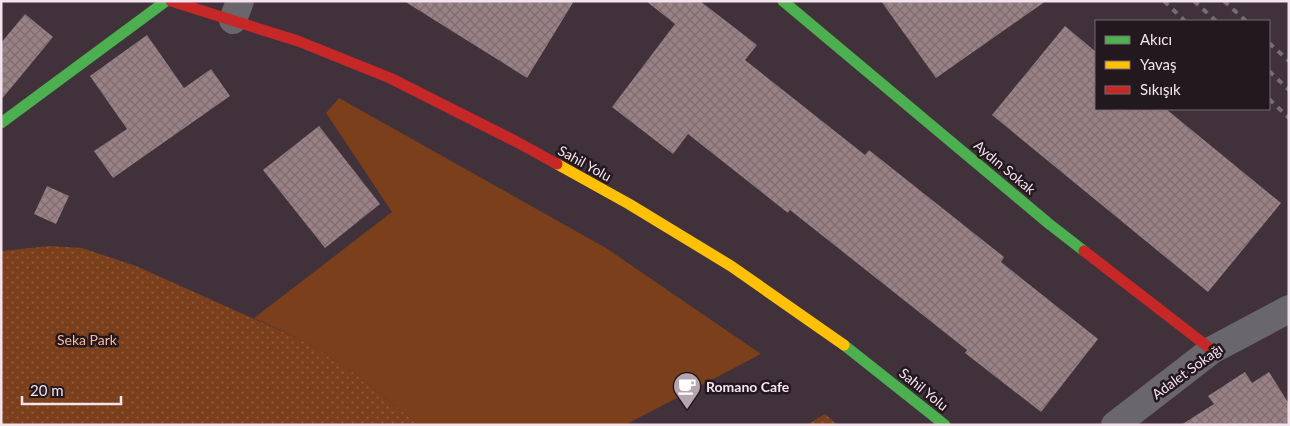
<svg xmlns="http://www.w3.org/2000/svg" width="1290" height="426" viewBox="0 0 1290 426" font-family="Lato,sans-serif">
<style>
.grass{fill:#7b3f1c}
.park{fill:url(#park-dots)}
.building{fill:url(#building-cross-hatch)}
.lines{fill:none;stroke-linecap:round;stroke-linejoin:round}
.street{stroke:#6a676c;stroke-width:28}
.fast{stroke:#4caf50;stroke-width:11}
.slow{stroke:#ffc107;stroke-width:11}
.jam{stroke:#c62828;stroke-width:11}
.rail{stroke:#766e75;stroke-width:4;stroke-dasharray:6 6;stroke-linecap:butt}
.labels{text-anchor:middle;dominant-baseline:central;stroke-width:5;stroke-linejoin:round;paint-order:stroke}
.street-label{font-size:14px;fill:#f5e3ed;stroke:#24181f}
.park-label{font-size:14px;fill:#fbb894;stroke:#24181f}
.poi-label{font-size:14px;font-weight:bold;fill:#f5e3ed;stroke:#24181f;text-anchor:start}
</style>
<defs>
<pattern id="park-dots" width="8" height="8" patternUnits="userSpaceOnUse" patternTransform="scale(1.25)"><rect width="8" height="8" fill="#7b3f1c"/><path d="M2 2h.1M6 6h.1" fill="none" stroke="#8e5b3d" stroke-width="1.8" stroke-linecap="round"/></pattern>
<pattern id="building-cross-hatch" width="8" height="8" patternUnits="userSpaceOnUse" patternTransform="scale(1.25)"><rect width="8" height="8" fill="#998186"/><path d="M0 0l8 8M0 8l8-8" fill="none" stroke="#7d6c70"/></pattern>
</defs>
<rect width="100%" height="100%" fill="#40313a"/>
<polygon class="grass" points="339,98 606,248 761,354 625,425 419,425 351,371 308,343 254,318 392,212 326,113"/>
<g class="park">
<polygon points="50,246 82,248 136,266 308,343 351,371 419,425 1,425 1,251"/>
<polygon points="825,414 838,425 807,425"/>
</g>
<g class="building">
<polygon points="404,1 574,1 527,78"/>
<polygon points="646,1 700,1 757,45 745,60 865,155 869,150 1004,257 1001,262 1098,339 1041,412 965,353 967,350 790,210 788,213 688,134 673,154 612,107 675,24"/>
<polygon points="881,1 1046,1 936,78"/>
<polygon points="25,14 53,37 1,100 1,43"/>
<polygon points="1065,26 1096,52 1096,109 1166,109 1281,203 1208,292 992,115"/>
<polygon points="147,35 184,88 211,69 230,96 113,178 94,151 127,129 90,76"/>
<polygon points="319,126 380,204 325,248 263,170"/>
<polygon points="47,186 69,196 56,224 34,214"/>
<polygon points="1245,372 1252,383 1269,372 1289,404 1289,425 1181,425 1214,404 1208,396"/>
</g>
<g class="lines">
<g class="street">
<polyline points="233,20 240,1"/>
<polyline points="1115,425 1212,350 1289,309"/>
</g>
<g class="fast">
<polyline points="783,1 1048,223 1084,251"/>
<polyline points="1,123 166,1"/>
<polyline points="844,345 945,425"/>
</g>
<polyline class="slow" points="557,164 629,204 731,266 844,345"/>
<g class="jam">
<polyline points="171,1 298,41 390,78 515,141 557,164"/>
<polyline points="1084,251 1212,350"/>
</g>
<g class="rail">
<polyline points="1164,1 1185,21"/>
<polyline points="1194,1 1216,21"/>
<polyline points="1224,1 1246,21"/>
<polyline points="1269,43 1289,61"/>
<polyline points="1269,71 1289,90"/>
<polyline points="1269,99 1289,118"/>
</g>
</g>
<defs>
<g id="cafe-pin" transform="scale(1.4375)"><path d="M0 17L-7.5 6A9.5 9.5 0 1 1 7.5 6Z" fill="#b6a5ae" stroke="#24181f"/><path d="M-5.5-4.5H6V0H3Q3 3.5 0 3.5H-2.5Q-5.5 3.5-5.5 0ZM3-3.2v2h1.7v-2ZM-6 4.5H4V6H-6Z" fill="#fff"/></g>
</defs>
<g fill-rule="evenodd">
<use href="#cafe-pin" x="687" y="386"/>
</g>
<g class="labels">
<g class="street-label">
<text transform="translate(585 163) rotate(29)">Sahil Yolu</text>
<text transform="translate(1005 167) rotate(40)">Aydın Sokak</text>
<text transform="translate(1187 371) rotate(-36)">Adalet Sokağı</text>
<text transform="translate(924 389) rotate(39)">Sahil Yolu</text>
</g>
<g class="park-label">
<text x="87" y="339">Seka Park</text>
</g>
<g class="poi-label">
<text x="706" y="386">Romano Cafe</text>
</g>
</g>
<rect width="1290" height="426" fill="none" stroke="#f5e3ed" stroke-width="5"/>
<rect x="1095" y="20" width="175" height="90" fill="#24181f" stroke="#786971"/>
<rect x="1105" y="36" width="25" height="8" fill="#4caf50" stroke="#786971"/>
<text x="1140" y="45" font-size="15" fill="#f5e3ed">Akıcı</text>
<rect x="1105" y="61" width="25" height="8" fill="#ffc107" stroke="#786971"/>
<text x="1140" y="70" font-size="15" fill="#f5e3ed">Yavaş</text>
<rect x="1105" y="86" width="25" height="8" fill="#c62828" stroke="#786971"/>
<text x="1140" y="95" font-size="15" fill="#f5e3ed">Sıkışık</text>
<path d="M22 396v8h99v-8" fill="none" stroke="#f5e3ed" stroke-width="2.5"/>
<text x="30" y="396" font-size="15" fill="#f5e3ed" stroke="#24181f" stroke-width="4" paint-order="stroke">20 m</text>
</svg>
